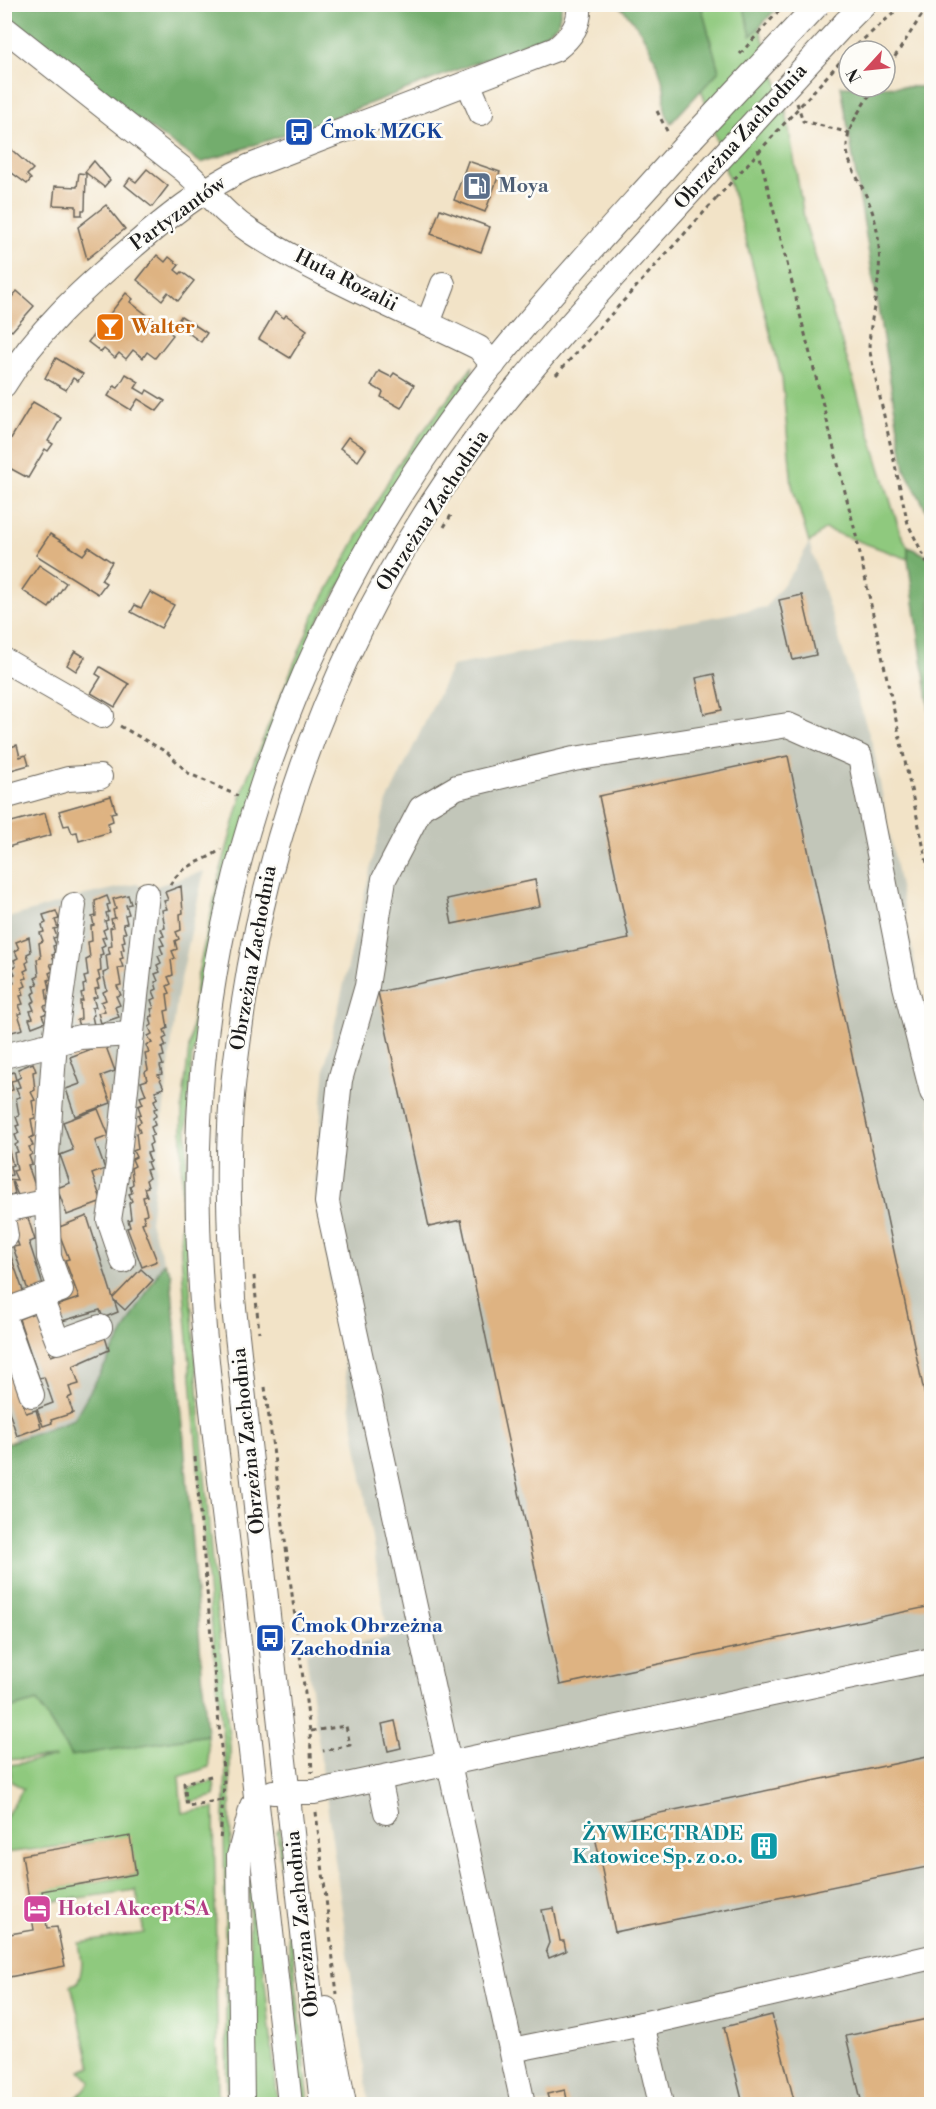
<svg xmlns="http://www.w3.org/2000/svg" width="936" height="2109" viewBox="0 0 936 2109" font-family="'Libre Bodoni',serif">
<style>
.industrial{fill:#c2c6b9}
.green{fill:#8fc97e;stroke:#56724d;stroke-width:1.5}
.forest{fill:#73ad6d;stroke:#486444;stroke-width:1.5}
.building{fill:#deb382}
.lines{fill:none;stroke-linecap:round;stroke-linejoin:round}
.minor-casing{stroke:#676258;stroke-width:26}
.path{stroke:#676258;stroke-width:3;stroke-dasharray:4.5 4.5;stroke-linecap:butt}
.minor{stroke:#fff;stroke-width:24}
.minor-bridge-casing{stroke:#676258;stroke-width:26;stroke-linecap:butt}
.path-bridge{stroke:#676258;stroke-width:3;stroke-dasharray:4.5 4.5;stroke-linecap:butt}
.minor-bridge{stroke:#fff;stroke-width:24}
.labels{text-anchor:middle;dominant-baseline:central;stroke-width:5;stroke-linejoin:round;paint-order:stroke}
.transit-label{font-size:20px;font-weight:bold;fill:#164399;stroke:#fdfcf7;text-anchor:start}
.street-label{font-size:20px;fill:#1c1c1c;stroke:#fdfcf7}
.service-label{font-size:20px;font-weight:bold;fill:#4e5e75;stroke:#fdfcf7;text-anchor:start}
.food-label{font-size:20px;font-weight:bold;fill:#c56008;stroke:#fdfcf7;text-anchor:start}
.culture-label{font-size:20px;font-weight:bold;fill:#0d838f;stroke:#fdfcf7;text-anchor:end}
.hotel-label{font-size:20px;font-weight:bold;fill:#b23c85;stroke:#fdfcf7;text-anchor:start}
</style>
<rect width="100%" height="100%" fill="#fdfcf7"/>
<filter id="ink" filterUnits="userSpaceOnUse"><feTurbulence type="fractalNoise" baseFrequency=".0167" numOctaves="2"/><feDisplacementMap in="SourceGraphic" scale="12" xChannelSelector="R" yChannelSelector="G"/><feConvolveMatrix kernelMatrix="1 2 1 2 8 2 1 2 1" color-interpolation-filters="sRGB"/></filter>
<filter id="wash" filterUnits="userSpaceOnUse"><feTurbulence type="fractalNoise" baseFrequency=".008" numOctaves="4" result="noise"/><feDisplacementMap in="SourceGraphic" scale="24" xChannelSelector="R" yChannelSelector="G"/><feGaussianBlur stdDeviation="1.35" result="paint"/><feColorMatrix in="noise" values="0 0 0 0 0 0 0 0 0 0 0 0 0 0 0 0 0 1.4 0 .05"/><feComposite in="paint" operator="in"/></filter>
<g filter="url(#wash)">
<rect width="100%" height="100%" fill="#f2e3c7"/>
<g class="industrial">
<polygon points="809,543 873,747 919,985 931,1039 931,2104 369,2104 306,1653 388,1637 315,1188 325,1066 385,806 452,666 766,607 795,569"/>
<polygon points="204,871 177,998 150,1222 164,1262 74,1420 14,1440 5,1414 5,919 85,895 137,884 147,889"/>
</g>
<g class="green">
<polygon points="676,5 752,5 785,106 805,223 900,532 908,547 908,559 825,529 809,543 792,485 782,378 741,221"/>
<polygon points="473,366 471,376 318,621 192,1056 187,1130 187,1252 212,1565 230,1747 232,2104 227,2104 224,1819 226,1770 208,1588 181,1253 182,1110 197,978 219,877 245,783 314,615 396,467"/>
<path d="M37,1701L71,1755L207,1735L209,1767L179,1777L182,1813L214,1808L218,2104H71L91,2082L81,2071L91,2067L71,1985L77,1983C84,1968 82,1959 79,1943L144,1933L136,1890L43,1903L42,1890L136,1875L130,1838L5,1853V1818L23,1789L11,1781L10,1765L57,1757L5,1760V1710Z"/>
<polygon points="214,1781 215,1796 190,1802 188,1789"/>
<polygon points="280,1828 309,2104 301,2104 294,1996 277,1831"/>
<polygon points="252,1859 278,2104 251,2104 249,1860"/>
</g>
<g class="forest">
<polygon points="562,4 558,24 540,38 319,123 201,163 121,108 5,14 4,5"/>
<polygon points="743,4 780,4 780,5 751,36"/>
<path d="M618,5H701L719,71L671,123C660,105 667,104 664,87C657,57 641,25 618,5Z"/>
<polygon points="841,86 931,87 931,519 905,470"/>
<polygon points="908,547 931,557 931,722 908,559"/>
<polygon points="164,1262 171,1275 207,1735 71,1756 37,1701 5,1710 5,1444 74,1419"/>
</g>
<g id="blocks">
<g class="building">
<polygon points="4,143 33,169 27,175 31,179 27,184 4,167"/>
<polygon points="94,161 110,180 104,187 85,172"/>
<polygon points="468,161 500,172 485,212 454,200"/>
<polygon points="147,169 168,186 152,207 125,185 130,178 136,182"/>
<polygon points="79,173 86,174 85,210 82,210 82,215 76,215 76,206 53,205 55,186 77,187"/>
<polygon points="106,205 125,229 87,259 78,227"/>
<polygon points="440,209 490,227 481,252 431,234"/>
<polygon points="157,255 165,262 169,257 179,265 175,270 180,274 182,272 194,281 178,301 168,292 162,300 137,280"/>
<polygon points="17,291 34,306 12,331 4,325 4,306"/>
<polygon points="126,293 133,299 130,302 173,335 155,358 147,352 143,358 133,350 126,359 119,353 115,358 104,349 101,352 88,342"/>
<polygon points="275,312 284,318 286,315 307,330 290,358 259,339"/>
<polygon points="181,316 207,333 201,342 176,324"/>
<polygon points="56,358 83,374 78,381 73,378 66,390 45,378"/>
<polygon points="379,371 391,377 394,373 414,385 401,408 381,397 383,392 371,385"/>
<polygon points="126,374 139,382 135,388 145,394 147,390 165,401 157,411 138,399 131,410 108,396 114,386 118,388"/>
<polygon points="33,402 61,418 48,441 53,444 48,451 45,449 28,478 4,465 4,450"/>
<polygon points="348,437 366,449 358,461 340,448"/>
<polygon points="50,534 83,555 89,547 112,562 101,580 106,583 98,594 36,555"/>
<polygon points="39,565 66,583 49,608 22,590"/>
<polygon points="150,592 174,605 161,628 131,612 135,605 141,608"/>
<polygon points="802,595 816,655 793,660 779,600"/>
<polygon points="75,651 85,657 76,671 67,665"/>
<polygon points="100,667 129,684 115,707 91,693 101,677 96,674"/>
<polygon points="714,674 722,710 704,714 696,678"/>
<polygon points="17,745 20,757 26,755 29,765 4,772 4,749"/>
<polygon points="788,756 932,1429 932,1606 560,1685 461,1220 429,1227 378,992 629,939 599,796"/>
<polygon points="111,796 116,812 111,813 113,821 108,823 110,832 79,841 77,832 72,833 69,825 64,826 59,811"/>
<polygon points="45,813 51,835 4,848 4,824"/>
<polygon points="535,880 540,906 452,924 447,899"/>
<polygon points="181,886 183,913 180,914 181,930 176,932 179,939 175,941 177,949 172,951 175,958 171,960 173,975 168,977 171,984 167,986 170,993 167,994 169,1010 165,1011 168,1028 164,1030 167,1037 163,1039 166,1046 162,1048 164,1056 160,1057 163,1065 160,1066 162,1074 158,1075 164,1088 155,1091 158,1098 154,1100 157,1108 154,1109 156,1116 153,1118 155,1125 151,1127 154,1135 150,1136 152,1143 149,1145 151,1152 147,1153 150,1161 147,1162 150,1169 146,1170 149,1178 146,1180 148,1187 144,1188 147,1196 143,1197 147,1214 143,1215 145,1222 142,1223 157,1261 142,1267 127,1228 130,1227 128,1220 131,1219 129,1203 132,1201 129,1194 132,1193 130,1186 133,1184 131,1168 135,1166 132,1159 136,1157 133,1151 138,1149 136,1133 140,1132 137,1124 141,1122 138,1115 141,1114 138,1106 143,1104 140,1097 146,1095 141,1082 147,1080 145,1072 148,1070 145,1054 149,1053 146,1045 152,1043 148,1036 152,1034 149,1027 152,1025 150,1017 153,1016 151,1009 154,1008 151,1000 156,998 153,991 157,989 155,982 158,981 155,974 160,972 157,965 161,963 158,956 163,954 160,946 164,945 160,937 164,936 161,929 165,928 162,910 167,909 164,901 168,900 165,892"/>
<polygon points="128,895 131,904 126,905 129,914 125,915 127,923 123,924 126,933 123,933 125,941 122,942 124,949 121,950 123,958 120,959 123,967 118,968 121,985 117,986 121,995 116,996 120,1005 115,1007 119,1017 101,1023 98,1013 105,1011 101,1002 106,1000 103,992 107,990 103,973 108,971 106,955 110,954 108,947 112,946 110,928 113,927 111,919 115,918 113,910 116,909 113,899"/>
<polygon points="107,896 110,904 107,905 109,912 106,913 108,920 105,921 107,928 103,930 106,937 102,938 105,945 101,947 103,954 100,955 101,971 98,972 100,979 97,981 99,988 95,989 97,997 93,998 96,1007 92,1008 94,1015 92,1016 94,1025 80,1029 77,1020 81,1019 80,1001 83,1001 81,993 84,992 83,985 86,984 84,977 88,976 86,960 90,958 88,942 92,941 91,926 94,925 92,917 96,916 95,901"/>
<polygon points="56,911 59,919 55,920 58,928 54,929 57,937 53,938 56,945 53,946 55,954 52,955 55,963 50,964 53,971 49,973 51,979 48,980 50,988 46,989 48,1005 44,1006 47,1013 42,1015 45,1022 32,1027 29,1019 33,1018 30,1011 34,1010 31,1003 35,1001 32,994 36,992 34,986 38,984 35,978 39,976 37,959 41,958 39,943 43,941 40,933 44,932 42,925 46,923 43,915"/>
<polygon points="29,937 31,952 27,954 29,961 26,963 28,969 24,971 27,978 23,979 26,986 22,988 24,995 20,996 23,1004 19,1005 22,1013 18,1014 23,1029 8,1033 5,1010 10,1009 7,1001 11,1000 10,985 14,983 11,976 15,974 12,968 16,966 14,960 18,958 15,951 19,949 16,942"/>
<polygon points="105,1044 115,1071 101,1076 111,1103 75,1116 66,1089 80,1084 70,1057"/>
<polygon points="33,1063 36,1071 33,1072 35,1090 31,1092 35,1100 32,1101 35,1118 31,1119 34,1136 30,1138 33,1146 29,1147 32,1154 29,1156 32,1164 28,1165 39,1198 22,1205 12,1181 15,1194 4,1196 4,1179 17,1180 13,1171 17,1170 14,1153 18,1152 15,1145 18,1143 15,1135 19,1133 16,1126 19,1125 16,1117 19,1116 16,1098 20,1097 16,1088 20,1087 17,1079 21,1077 18,1069"/>
<polygon points="14,1072 16,1080 11,1081 13,1090 8,1091 10,1098 7,1099 9,1106 6,1106 8,1115 5,1115 7,1124 5,1124 4,1075"/>
<polygon points="98,1109 109,1136 95,1141 105,1169 92,1174 102,1202 67,1215 57,1188 70,1183 60,1155 73,1150 63,1122"/>
<polygon points="4,1135 13,1165 10,1166 12,1175 4,1177"/>
<polygon points="26,1212 35,1240 29,1242 45,1291 30,1296 13,1247 19,1246 9,1218"/>
<polygon points="87,1216 113,1298 141,1269 153,1280 125,1310 114,1300 118,1312 103,1318 100,1310 55,1323 50,1308 79,1298 65,1260 69,1259 57,1228"/>
<polygon points="8,1248 26,1299 12,1303 4,1281 4,1249"/>
<polygon points="36,1312 51,1356 105,1337 109,1350 73,1366 79,1384 69,1387 72,1396 68,1398 73,1413 51,1420 52,1423 43,1426 37,1409 53,1403 44,1377 39,1378 19,1319"/>
<polygon points="5,1352 26,1413 36,1410 41,1427 17,1436 5,1399"/>
<polygon points="395,1721 401,1748 388,1751 382,1724"/>
<polygon points="932,1756 932,1866 615,1932 593,1827"/>
<polygon points="130,1836 136,1874 42,1891 47,1928 57,1927 65,1966 4,1978 4,1935 34,1930 22,1855"/>
<polygon points="554,1908 560,1941 564,1941 566,1951 549,1958 546,1950 549,1943 542,1910"/>
<polygon points="772,2015 795,2104 743,2104 724,2027"/>
<polygon points="932,2018 932,2104 862,2104 846,2036"/>
<polygon points="565,2090 568,2104 550,2104 547,2094"/>
</g>
</g>
</g>
<g filter="url(#ink)">
<use href="#blocks" fill-opacity="0" stroke="#676258" stroke-width="1.5"/>
<g class="lines">
<g class="minor-casing">
<g id="minor">
<polyline points="845,23 864,4"/>
<path d="M4,28L184,170C208,191 223,214 251,232C321,277 404,311 479,348L493,365"/>
<polyline points="468,83 481,113"/>
<polyline points="428,323 443,284"/>
<path d="M4,385C37,331 81,291 128,251C165,219 203,188 248,167L556,49C571,37 581,24 579,4"/>
<polyline points="4,660 102,716"/>
<polyline points="4,797 68,779 100,777"/>
<polyline points="4,1056 80,1037 132,1034"/>
<polyline points="4,1210 46,1202"/>
<polyline points="4,1224 6,1236"/>
<polyline points="123,1261 109,1220 118,1163 147,894"/>
<polyline points="41,1298 58,1342 100,1327"/>
<polyline points="4,1311 61,1290 49,1257 46,1168 55,1041 74,905"/>
<polyline points="4,1317 32,1395"/>
<polyline points="379,1778 386,1812"/>
<polyline points="273,1792 314,1792 932,1660"/>
<polyline points="326,2009 344,2104"/>
<polyline points="642,2024 661,2104"/>
<polyline points="512,2050 642,2024 932,1957"/>
<polyline points="242,2104 239,1856 252,1806"/>
<path d="M290,2104C272,1935 254,1766 234,1597C216,1439 191,1281 199,1121C209,892 288,663 414,473C493,351 596,246 692,138"/>
<path d="M322,2104L233,1299C230,1242 227,1184 230,1127C231,1087 238,1047 243,1007C274,801 351,610 475,441C545,347 630,259 708,172"/>
<polyline points="523,2104 327,1202 340,1080 367,986 384,879 421,808 457,787 574,759 788,725 860,757 905,986 932,1092"/>
</g>
</g>
<g class="path">
<polyline points="850,51 904,4"/>
<polyline points="740,54 785,4"/>
<polyline points="885,72 929,4"/>
<path d="M875,87C863,105 846,127 847,149C848,163 856,175 862,187C872,207 878,226 879,248C882,281 870,315 869,348L908,524L932,573"/>
<polyline points="797,103 803,121 850,133"/>
<polyline points="657,111 668,133"/>
<polyline points="758,149 855,531 932,886"/>
<polyline points="556,375 716,199"/>
<polyline points="444,527 453,512"/>
<polyline points="120,726 168,753 188,773 238,796"/>
<path d="M170,885C181,864 204,863 221,849"/>
<polyline points="254,1276 259,1332"/>
<polyline points="265,1387 310,1732 312,1773"/>
<polyline points="195,1457 224,1781 220,1842"/>
<polyline points="311,1731 346,1726 350,1745 323,1751"/>
<polyline points="211,1776 184,1783 187,1806 223,1800"/>
<polyline points="316,1812 337,1994"/>
</g>
<use href="#minor" class="minor"/>
<g class="minor-bridge-casing">
<g id="minor-bridge">
<polyline points="692,138 818,4"/>
<polyline points="708,172 845,23"/>
</g>
</g>
<polyline class="path-bridge" points="716,199 849,52"/>
<use href="#minor-bridge" class="minor-bridge"/>
</g>
</g>
<defs>
<g id="bus-square" transform="scale(1.5)"><rect x="-9" y="-9" width="18" height="18" rx="4" fill="#1a4fb4" stroke="#fdfcf7"/><path d="M-5-6H5V4H4V6H2V4H-2V6H-4V4H-5ZM-3.5-4V0h7V-4ZM-3.5 1.2v1.5H-2V1.2ZM2 1.2v1.5H3.5V1.2Z" fill="#fff"/></g>
<g id="fuel-square" transform="scale(1.5)"><rect x="-9" y="-9" width="18" height="18" rx="4" fill="#5c6f8a" stroke="#fdfcf7"/><path d="M-5.5-6h7V0h2V4h1.3V-2.5L3-4.5l.8-.8L6-3V5H2.5V1h-1V6h-7ZM-4.2-4.7v3.2H.2V-4.7Z" fill="#fff"/></g>
<g id="bar-square" transform="scale(1.5)"><rect x="-9" y="-9" width="18" height="18" rx="4" fill="#e8710a" stroke="#fdfcf7"/><path d="M-6-5H6L.8 .8V4.5H3.5V6h-7V4.5H-.8V.8Z" fill="#fff"/></g>
<g id="building-square" transform="scale(1.5)"><rect x="-9" y="-9" width="18" height="18" rx="4" fill="#0f9aa8" stroke="#fdfcf7"/><path d="M-4-6H4V6H1V3H-1V6H-4ZM-2.5-4.3h1.7v1.8h-1.7ZM.8-4.3h1.7v1.8H.8ZM-2.5-1h1.7V.8h-1.7ZM.8-1h1.7V.8H.8Z" fill="#fff"/></g>
<g id="hotel-square" transform="scale(1.5)"><rect x="-9" y="-9" width="18" height="18" rx="4" fill="#d1479c" stroke="#fdfcf7"/><path d="M-6-4.5h1.5V1H6V5H4.5V3h-9V5H-6ZM-4 0a1.8 1.8 0 1 1 3.6 0ZM.5 0V-2.5h3Q6-2.5 6 0Z" fill="#fff"/></g>
</defs>
<g fill-rule="evenodd">
<use href="#bus-square" x="299" y="132"/>
<use href="#fuel-square" x="477" y="186"/>
<use href="#bar-square" x="110" y="327"/>
<use href="#bus-square" x="270" y="1638"/>
<use href="#building-square" x="764" y="1846"/>
<use href="#hotel-square" x="37" y="1909"/>
</g>
<g class="labels">
<g class="transit-label">
<text x="320" y="132">Ćmok MZGK</text>
<text x="291" y="1626">Ćmok Obrzeżna<tspan x="291" dy="23">Zachodnia</tspan></text>
</g>
<g class="street-label">
<text transform="translate(741 137) rotate(-48)">Obrzeżna Zachodnia</text>
<text transform="translate(178 214) rotate(-36)">Partyzantów</text>
<text transform="translate(346 281) rotate(27)">Huta Rozalii</text>
<text transform="translate(433 511) rotate(-57)">Obrzeżna Zachodnia</text>
<text transform="translate(254 958) rotate(-80)">Obrzeżna Zachodnia</text>
<text transform="translate(249 1441) rotate(-96)">Obrzeżna Zachodnia</text>
<text transform="translate(303 1924) rotate(-96)">Obrzeżna Zachodnia</text>
</g>
<g class="service-label">
<text x="498" y="186">Moya</text>
</g>
<g class="food-label">
<text x="131" y="327">Walter</text>
</g>
<g class="culture-label">
<text x="743" y="1834">ŻYWIEC TRADE<tspan x="743" dy="23">Katowice Sp. z o.o.</tspan></text>
</g>
<g class="hotel-label">
<text x="58" y="1909">Hotel Akcept SA</text>
</g>
</g>
<rect width="936" height="2109" fill="none" stroke="#fdfcf7" stroke-width="24"/>
<g transform="translate(867 69) rotate(243)"><circle r="28" fill="#fdfcf7" stroke="#a3a29f" stroke-width="1.5"/>
<path d="M0-4.5L10 22L0 15L-10 22Z" fill="#d1495b"/>
<text y="-9" font-size="16" font-weight="bold" text-anchor="middle" fill="#1c1c1c">N</text>
</g>
</svg>
